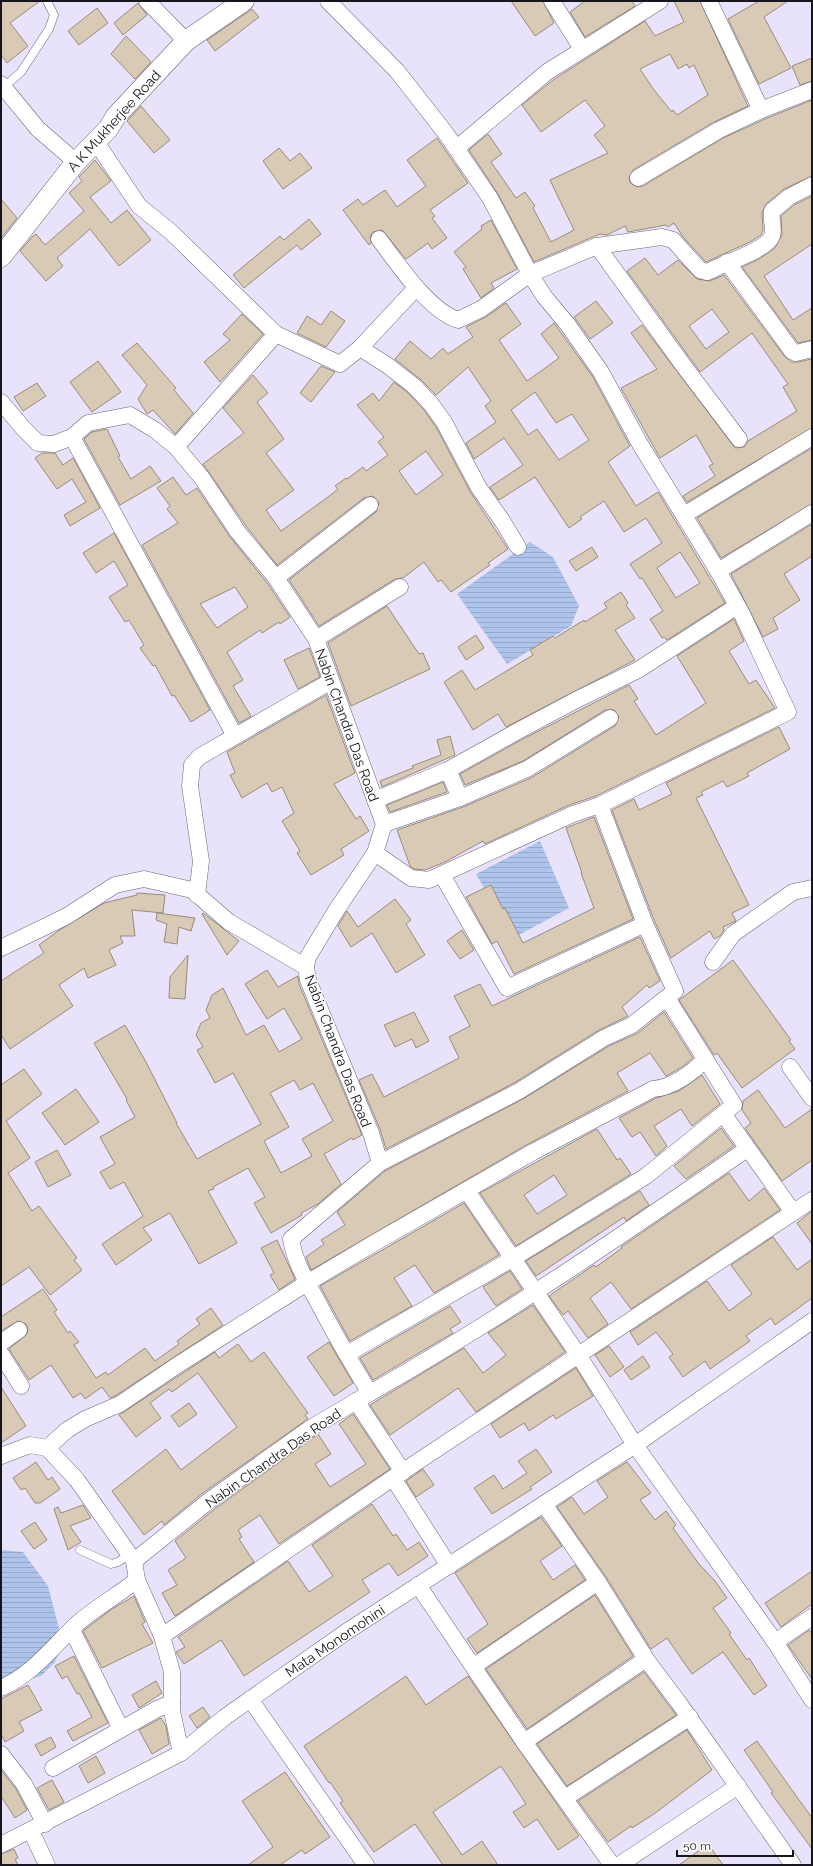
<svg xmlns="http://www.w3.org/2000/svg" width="813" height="1866" viewBox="0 0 813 1866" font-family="Raleway,sans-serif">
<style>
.water{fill:url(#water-rules)}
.building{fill:#d9cab6;stroke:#9a8b79;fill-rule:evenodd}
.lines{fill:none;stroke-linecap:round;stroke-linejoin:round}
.service-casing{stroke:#6a6579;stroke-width:9}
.minor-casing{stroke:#6a6579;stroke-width:17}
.tertiary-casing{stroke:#6a6579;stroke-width:21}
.service{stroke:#fff;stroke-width:8}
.minor{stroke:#fff;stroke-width:16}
.tertiary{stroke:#fff;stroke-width:20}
.labels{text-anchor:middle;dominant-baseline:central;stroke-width:3;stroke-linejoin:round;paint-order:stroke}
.street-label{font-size:14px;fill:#17151d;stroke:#fff}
</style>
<defs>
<pattern id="water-rules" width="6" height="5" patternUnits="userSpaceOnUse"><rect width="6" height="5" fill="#aec4eb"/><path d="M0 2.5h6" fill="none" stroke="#95a8c9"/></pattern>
</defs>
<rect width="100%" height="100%" fill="#e8e3fa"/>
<g class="water">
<polygon points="530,542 553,557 579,606 571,626 507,664 457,594"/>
<polygon points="540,841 569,908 513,938 476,874"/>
<polygon points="1,1550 23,1552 48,1586 63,1644 55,1662 41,1676 1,1686"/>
</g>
<g class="building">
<polygon points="1,1 40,1 10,23 28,46 7,63 1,55"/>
<polygon points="511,1 543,1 554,23 535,36"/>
<polygon points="585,1 632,1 635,6 585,37 570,12"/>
<path d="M674,1H700L748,106L714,122L633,170L629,178L630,183L638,187L643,186L723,138L765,119L812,100V176L784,189L766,204L762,213L763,230L761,235L750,242L706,262L683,237L674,223L668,227L666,225L628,232L625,226L607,235L600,234L534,262L498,194L469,150L488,134L502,154L491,162L516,198L525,192L535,206L533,208L551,242L574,230L550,180L608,153L594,135L605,126L585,100L541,132L522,105L553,80L645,21L655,36L684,22ZM670,54L678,69L687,64L689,68L694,65L708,95L677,115L673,110L672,112L654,90L640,69Z"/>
<polygon points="759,1 788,1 764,17 791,68 759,84 728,19"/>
<polygon points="138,3 147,15 123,35 114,23"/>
<polygon points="97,8 108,23 79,45 68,31"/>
<polygon points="252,9 259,17 215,51 207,40"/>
<polygon points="126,36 151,62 135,79 111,54"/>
<polygon points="812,58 812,81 800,85 792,66"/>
<polygon points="141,106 170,140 154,153 127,121"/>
<polygon points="437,138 468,183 430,210 435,216 432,218 447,238 432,249 428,243 406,259 382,230 373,232 370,236 371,243 369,245 343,210 358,199 363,205 385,190 397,207 426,186 407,160"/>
<polygon points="279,148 290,161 300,153 312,168 283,189 263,161"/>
<polygon points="95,160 111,181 90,197 111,223 127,210 151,240 119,266 90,229 57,258 63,266 46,281 20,251 33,236 36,234 45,245 84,211 69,193 82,181 79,177"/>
<polygon points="812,196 812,244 764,276 793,320 812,308 812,340 798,343 742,267 759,259 775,248 782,235 781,216 794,205"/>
<polygon points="1,199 17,218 1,238"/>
<polygon points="309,219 321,234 301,250 297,245 244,288 233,275 280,236 284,240"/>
<polygon points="491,220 517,269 491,283 494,288 481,298 463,269 466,267 454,252 482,229 481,226"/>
<path d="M645,258L658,275L678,260L697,279L710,281L724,275L785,357L792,362H798L812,359V428L687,502L683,496L715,476L709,466L713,464L696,435L660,458L621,388L657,369L631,333L642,325L735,448L744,447L748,441L797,411L783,387L788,384L752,333L700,372L627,271ZM712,309L729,332L706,349L689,326Z"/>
<polygon points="596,301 613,323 590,339 574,317"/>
<path d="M506,303L521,324L499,340L527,381L559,358L541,334L554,323L593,377L630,446L608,462L636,506L658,492L725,603L667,640L664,637L662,638L650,619L663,611L642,578L640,579L630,564L662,543L646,518L624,532L604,501L580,517L582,519L569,528L535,477L499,500L490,487L523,465L504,438L474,459L466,443L496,422L485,406L491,401L468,367L436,395L420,379L395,359L410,341L431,359L443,348L448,354L473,337L466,327L486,317ZM535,392L556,423L572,414L589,440L559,460L537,429L528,435L511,410ZM680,552L700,583L676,598L657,568Z"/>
<polygon points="331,311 345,321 326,347 297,333 307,316 321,325"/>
<polygon points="242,314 263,334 220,382 204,362 230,340 223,334"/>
<polygon points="137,343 176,388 174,390 193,413 175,434 153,410 147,414 138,399 147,385 122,355"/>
<polygon points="98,361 121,392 92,412 70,382"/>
<polygon points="321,366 335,372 311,402 300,393"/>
<path d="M253,375L268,393L257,402L284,439L266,453L294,490L266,510L281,531L328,497L338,489L335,486L346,478L347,479L363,467L366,471L388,455L378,442L384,437L357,405L373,393L379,401L394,382L408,393L424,410L436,427L471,493L508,549L488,563L490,565L451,592L441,580L438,582L424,562L403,578L395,579L319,626L289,580L376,512L379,503L373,496L364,498L277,565L246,526L203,464L244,433L223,408ZM426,451L443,475L416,495L399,471Z"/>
<polygon points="37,383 46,396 23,411 14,397"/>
<polygon points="107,429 120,456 118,457 131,479 150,466 161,481 120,505 84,439 92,432"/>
<polygon points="812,448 812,504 721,558 697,518"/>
<polygon points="42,453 55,453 63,465 73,458 100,508 70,526 64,515 86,502 72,479 57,489 35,458"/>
<path d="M173,477L186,495L197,488L230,537L268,584L290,617L280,624L279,622L262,633L260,630L227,652L243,680L233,686L251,716L239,723L142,545L178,523L167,509L170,506L157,488ZM235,587L248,607L217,628L200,604Z"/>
<polygon points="812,524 812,556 784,574 800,600 773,618 778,629 763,637 731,574"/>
<polygon points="114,533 210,710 191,722 174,695 172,696 155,665 153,666 140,648 144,645 129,620 125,622 109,597 128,585 114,561 96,573 83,553"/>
<polygon points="592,547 598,557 576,571 569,561"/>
<polygon points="621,592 628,603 626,605 635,618 615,630 635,660 506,727 498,714 473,730 444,682 462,670 475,690 533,655 530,650 553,636 555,638 584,620 585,622 607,608 604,603"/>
<polygon points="387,606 419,654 423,653 430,669 351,706 328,643"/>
<polygon points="734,619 744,641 729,651 749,684 756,680 775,708 596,796 569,805 485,844 483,841 445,862 425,870 414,869 410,866 397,830 463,807 531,778 615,726 619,717 614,710 605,710 523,761 465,785 460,774 521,740 629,685 638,699 634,701 656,735 706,703 677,656"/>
<polygon points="476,635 484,648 466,660 458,647"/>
<polygon points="309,648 320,677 298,689 284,660"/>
<polygon points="326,695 355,773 334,784 356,819 360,816 369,831 341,849 344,855 311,875 297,853 300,851 282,821 294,813 282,787 272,792 267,783 242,798 230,775 235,773 227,752"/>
<polygon points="779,727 790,749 747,773 749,776 727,787 723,781 701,792 703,795 696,798 749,905 732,913 736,921 723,927 724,930 720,936 714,939 710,931 671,958 654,920 612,810 634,799 639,810 672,794 666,783"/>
<polygon points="450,736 455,755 382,787 380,781 413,768 412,766 441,755 437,740"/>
<polygon points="443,782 447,792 390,812 387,805"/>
<polygon points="594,817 633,919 514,974 497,941 492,944 466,897 491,885 503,909 505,908 523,943 594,908 581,873 582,873 566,828"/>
<polygon points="137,893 165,895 163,913 132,910 135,936 120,936 123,943 109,950 116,965 88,978 84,968 59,985 73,1006 10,1049 1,1035 1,981 44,953 39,945 58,931 104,903 137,895"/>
<polygon points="395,899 411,920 406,924 425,955 396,973 372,933 351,947 338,926 347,911 358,927"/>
<polygon points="157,913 195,918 191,931 179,927 177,944 164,942 167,924 156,920"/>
<polygon points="203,913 239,941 227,955 202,914"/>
<polygon points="462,930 474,950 460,959 447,941"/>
<polygon points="640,937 660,981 649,988 647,985 622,1007 628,1016 599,1030 514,1083 386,1149 380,1129 359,1080 372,1074 384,1097 459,1058 449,1037 470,1026 454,996 480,984 492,1006"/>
<polygon points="188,955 185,999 169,998 170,977"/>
<polygon points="733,960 791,1040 789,1041 795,1049 742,1088 717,1053 714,1055 679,1000"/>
<path d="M267,970L278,987L298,976L299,984L362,1135L353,1140L352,1138L324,1154L341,1184L318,1204L301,1213L302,1215L271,1233L254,1203L265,1197L248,1168L213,1187L214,1189L208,1191L237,1243L199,1264L170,1213L143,1228L152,1240L116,1265L102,1244L143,1216L124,1182L110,1189L100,1172L115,1164L100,1137L135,1117L126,1100L127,1099L94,1043L125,1025L146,1062L177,1123H176L197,1159L261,1124L233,1073L215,1083L197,1050L203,1047L196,1035L201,1023L210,1018L206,1010L212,995L223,988L246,1035L264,1025L279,1052L302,1039L284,1008L267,1019L245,984ZM294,1080L300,1090L313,1083L333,1121L302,1139L312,1156L281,1173L264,1141L289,1127L270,1093Z"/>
<polygon points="414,1012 429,1041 416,1048 412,1039 395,1047 384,1025"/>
<polygon points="664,1012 693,1058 682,1067 666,1076 650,1053 617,1073 628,1091 528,1144 311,1270 306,1257 324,1244 321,1240 345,1225 337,1212 385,1171 523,1099 609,1046 638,1033"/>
<polygon points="24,1069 42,1094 6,1121 30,1158 8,1173 32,1211 39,1206 77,1258 74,1260 82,1270 50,1295 29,1267 1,1286 1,1085"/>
<polygon points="702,1075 720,1104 692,1126 681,1109 654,1126 667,1146 656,1156 640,1132 632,1137 619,1118 656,1098 679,1091"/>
<polygon points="76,1089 99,1122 65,1145 42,1113"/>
<polygon points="758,1090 785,1128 812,1109 812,1160 782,1181 745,1128 751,1123 742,1110 743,1101"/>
<polygon points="721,1128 734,1146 686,1179 674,1166"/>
<path d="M597,1129L617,1160L620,1158L631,1174L516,1246L480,1193ZM554,1175L567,1195L537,1214L524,1195Z"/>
<polygon points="57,1150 71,1175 48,1187 35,1162"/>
<polygon points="729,1173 749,1201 764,1188 780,1210 631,1309 611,1282 590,1298 608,1324 588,1338 568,1311 563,1315 549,1296 594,1265 596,1267 622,1248 621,1247"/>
<polygon points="640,1191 649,1205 626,1221 624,1217 536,1276 526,1261"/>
<polygon points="464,1203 499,1255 434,1293 415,1265 394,1278 412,1306 350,1341 320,1286"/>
<polygon points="812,1211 812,1244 797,1223"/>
<polygon points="773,1237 797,1270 812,1259 812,1298 775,1325 771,1318 746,1336 750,1341 710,1369 705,1361 683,1377 669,1357 673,1354 656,1332 638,1345 630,1332 707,1281 729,1311 752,1294 731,1265"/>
<polygon points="277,1240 295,1279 279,1290 270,1275 274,1273 261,1248"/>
<polygon points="510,1271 522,1289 496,1306 483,1287"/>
<polygon points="43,1289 57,1310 54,1312 68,1333 70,1331 79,1342 74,1345 96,1378 106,1372 108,1375 145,1348 155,1361 179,1344 177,1341 200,1324 196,1319 211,1308 223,1325 115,1396 110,1398 102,1387 85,1399 81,1393 73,1398 51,1365 29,1380 9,1349 27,1334 28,1329 26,1324 18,1321 1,1331 1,1317"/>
<polygon points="533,1305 565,1352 476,1412 458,1388 390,1435 370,1405 464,1348 483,1373 506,1355 488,1333"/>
<polygon points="450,1306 461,1322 450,1329 453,1333 373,1380 360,1358"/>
<polygon points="329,1342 353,1383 334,1396 307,1357"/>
<polygon points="238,1344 251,1362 264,1352 308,1413 305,1415 308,1419 204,1492 164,1525 162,1521 144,1535 112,1491 166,1449 181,1470 237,1427 198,1373 172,1392 169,1389 150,1403 161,1418 136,1437 119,1415 215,1352 219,1358"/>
<polygon points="609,1346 624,1367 610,1377 595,1355"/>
<polygon points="643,1356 650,1367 631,1380 624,1370"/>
<polygon points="576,1368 593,1396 556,1419 553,1415 529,1431 524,1423 500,1438 491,1424"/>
<polygon points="1,1387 26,1426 1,1443"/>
<polygon points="189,1403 197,1414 179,1427 171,1416"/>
<polygon points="353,1414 390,1469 279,1544 260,1515 238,1530 242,1537 239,1539 254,1562 175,1616 162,1593 177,1585 168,1570 186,1558 175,1541 216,1508 318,1434 331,1454 315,1464 330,1487 366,1464 339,1424"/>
<polygon points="536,1449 552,1472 530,1487 532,1489 492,1514 474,1488 494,1475 503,1489 527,1473 518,1461"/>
<polygon points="36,1462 48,1480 52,1477 60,1489 40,1503 35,1503 25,1488 21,1490 13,1478"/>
<polygon points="627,1462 651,1493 640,1500 655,1520 666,1511 676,1525 673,1528 699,1564 715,1581 727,1598 713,1608 731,1633 729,1634 747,1660 749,1658 767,1686 754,1695 723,1652 692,1674 667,1638 651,1649 606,1577 557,1507 572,1497 584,1514 608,1497 597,1481"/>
<polygon points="423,1469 434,1485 416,1497 406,1481"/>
<polygon points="372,1504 393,1536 396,1534 407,1550 419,1542 428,1556 398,1576 389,1563 362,1580 370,1592 244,1676 221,1640 184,1664 176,1652 185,1647 178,1637 288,1561 309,1592 333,1576 312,1545"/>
<polygon points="83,1505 91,1518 70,1526 81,1542 68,1550 54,1509 58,1507 61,1513"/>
<polygon points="541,1517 562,1546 540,1561 553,1580 575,1565 585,1580 477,1653 467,1639 488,1624 455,1573"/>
<polygon points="35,1522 47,1540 34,1549 21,1531"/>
<polygon points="812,1571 812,1604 781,1627 765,1603"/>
<polygon points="595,1595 633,1656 527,1729 486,1669"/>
<polygon points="134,1596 145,1622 142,1624 153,1643 102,1668 83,1631 112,1609"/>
<polygon points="809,1630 812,1634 812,1679 788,1645"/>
<polygon points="74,1656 108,1723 73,1741 67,1731 92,1717 79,1693 77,1694 67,1676 62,1679 55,1666"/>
<polygon points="644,1672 676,1715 567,1786 537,1744"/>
<polygon points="406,1676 426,1705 468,1676 579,1836 558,1850 537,1819 524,1828 513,1812 526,1804 501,1766 433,1812 462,1855 482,1841 498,1865 443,1865 415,1824 374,1852 340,1803 343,1801 330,1782 329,1783 304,1746"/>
<polygon points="156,1681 162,1693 139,1708 132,1695"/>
<polygon points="28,1685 42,1710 19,1722 24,1731 5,1742 1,1734 1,1699"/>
<polygon points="203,1707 210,1717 197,1728 189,1716"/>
<polygon points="161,1718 166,1726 169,1744 152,1754 139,1730"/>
<polygon points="687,1730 712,1770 654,1814 632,1828 631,1826 608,1842 578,1801"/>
<polygon points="51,1737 56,1747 41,1756 35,1745"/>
<polygon points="757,1741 812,1818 812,1849 771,1793 773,1792 744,1750"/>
<polygon points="96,1756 105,1773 88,1783 79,1766"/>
<polygon points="1,1770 16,1789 27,1810 15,1818 1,1796"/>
<polygon points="285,1772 330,1837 305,1854 302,1850 280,1865 248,1865 273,1847 242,1801"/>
<polygon points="52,1780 64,1802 49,1810 37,1788"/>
<polygon points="708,1844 723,1865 679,1865"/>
<polygon points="14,1849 18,1858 15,1859 18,1865 1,1865 1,1854"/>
</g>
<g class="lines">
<g class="service-casing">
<g id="service">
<polyline points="4,87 21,72 49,29 54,15 47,1"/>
<polyline points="80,1550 111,1564 118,1562 130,1554"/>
</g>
</g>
<g class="minor-casing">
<g id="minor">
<polyline points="147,1 186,41"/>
<polyline points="328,1 397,71 447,135 490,198 530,274 544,296 568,325 601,372 640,444 718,571 742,614 788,712 600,805 573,814 429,880 411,878 375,853"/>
<polyline points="552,1 582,49"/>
<polyline points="709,1 761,110"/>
<polyline points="1,84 38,129 76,162"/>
<polyline points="96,142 139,206 171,232 276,334 340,364 360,348 416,288"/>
<polyline points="457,148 547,72 660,1"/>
<polyline points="638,178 719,130 761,110 812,90"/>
<path d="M379,239C398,264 428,310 458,320L481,309L530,274L597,246L662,237L673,240L700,270L707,272L712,270C726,262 767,250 772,236C775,228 770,219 772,211L789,197L812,185"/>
<polyline points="597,246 683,365 739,439"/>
<polyline points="727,262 792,351 796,353 812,349"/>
<polyline points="360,348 387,365 414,386 431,404 444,422 479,488 503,522 518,547"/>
<polyline points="1,402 23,428 38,443 54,444 72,437 88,423 130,415 155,430 176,447 202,478 238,532 276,578 316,639 384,824 375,853 337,909 308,957 306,967 308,980 371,1133 380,1163"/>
<polyline points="72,437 235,736"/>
<polyline points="176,447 276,334"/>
<polyline points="684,515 812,437"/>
<polyline points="718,571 812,513"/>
<polyline points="276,578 370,505"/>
<polyline points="316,639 400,587"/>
<polyline points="448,770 460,798"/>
<polyline points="375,800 448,770 516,732 578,699 638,670 737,606"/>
<polyline points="384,824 460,798 527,769 610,718"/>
<polyline points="442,875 507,988 645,924"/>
<polyline points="197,895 201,861 190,786 192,765 199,757 331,681"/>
<polyline points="1,948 67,916 115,885 144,879 192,890 229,922 306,967"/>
<polyline points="713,962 733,934 793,892 812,888"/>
<polyline points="790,1067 812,1098"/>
<polyline points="724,1115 793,1212"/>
<polyline points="467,1191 579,1356 635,1445 775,1642 812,1700"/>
<polyline points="1,1343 19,1330"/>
<polyline points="1,1354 21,1386"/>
<polyline points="347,1354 512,1259 646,1176 734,1105 667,998"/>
<path d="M370,1393C500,1319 624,1234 747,1149"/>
<polyline points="356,1401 403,1472"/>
<path d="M47,1448L67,1430L85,1419L120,1404L176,1366L307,1283L376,1242L533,1152L653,1089C671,1088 693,1073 705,1059"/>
<polyline points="1,1456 30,1445 47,1448 77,1480 134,1561 137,1580 162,1636 172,1672 172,1711 181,1753"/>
<polyline points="393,1478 449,1566"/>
<polyline points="544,1504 598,1582 646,1659 679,1703 793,1865"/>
<path d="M134,1561L210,1500L309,1429L370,1393C353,1366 337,1338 322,1310C310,1287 295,1265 291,1239L380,1163L519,1091L604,1038L632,1025L675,991L645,924L600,805"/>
<polyline points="418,1585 524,1742 612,1865"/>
<polyline points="72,1630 121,1729"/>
<polyline points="162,1636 384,1484 812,1200"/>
<polyline points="775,1642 812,1617"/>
<polyline points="474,1666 598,1582"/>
<path d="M1,1688C33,1674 52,1647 78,1623C94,1609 119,1594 137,1580"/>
<polyline points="250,1699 366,1865"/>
<polyline points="524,1742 646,1659"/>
<polyline points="1,1754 24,1784 45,1824"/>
<polyline points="53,1768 157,1709 172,1703"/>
<polyline points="565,1798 690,1717"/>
<polyline points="31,1831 47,1865"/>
<polyline points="1,1845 181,1753 225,1717 346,1632 635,1445 812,1321"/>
<polyline points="619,1865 738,1786"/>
</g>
</g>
<g class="tertiary-casing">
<polyline id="tertiary" points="1,257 76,162 108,129 116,116 186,41 244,1"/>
</g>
<use href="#service" class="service"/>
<use href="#minor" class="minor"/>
<use href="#tertiary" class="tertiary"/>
</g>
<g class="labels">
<g class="street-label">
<text transform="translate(114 121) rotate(-48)">A K Mukherjee Road</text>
<text transform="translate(347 725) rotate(70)">Nabin Chandra Das Road</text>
<text transform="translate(338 1051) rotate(69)">Nabin Chandra Das Road</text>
<text transform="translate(273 1458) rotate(-35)">Nabin Chandra Das Road</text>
<text transform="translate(335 1641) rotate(-34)">Mata Monomohini</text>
</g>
</g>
<rect width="813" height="1866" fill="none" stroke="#17151d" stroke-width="4"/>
<path d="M677 1850v6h116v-6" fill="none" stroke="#17151d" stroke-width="2"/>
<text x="683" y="1850" font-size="12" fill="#17151d" stroke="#ffffff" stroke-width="3" paint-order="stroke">50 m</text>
</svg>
